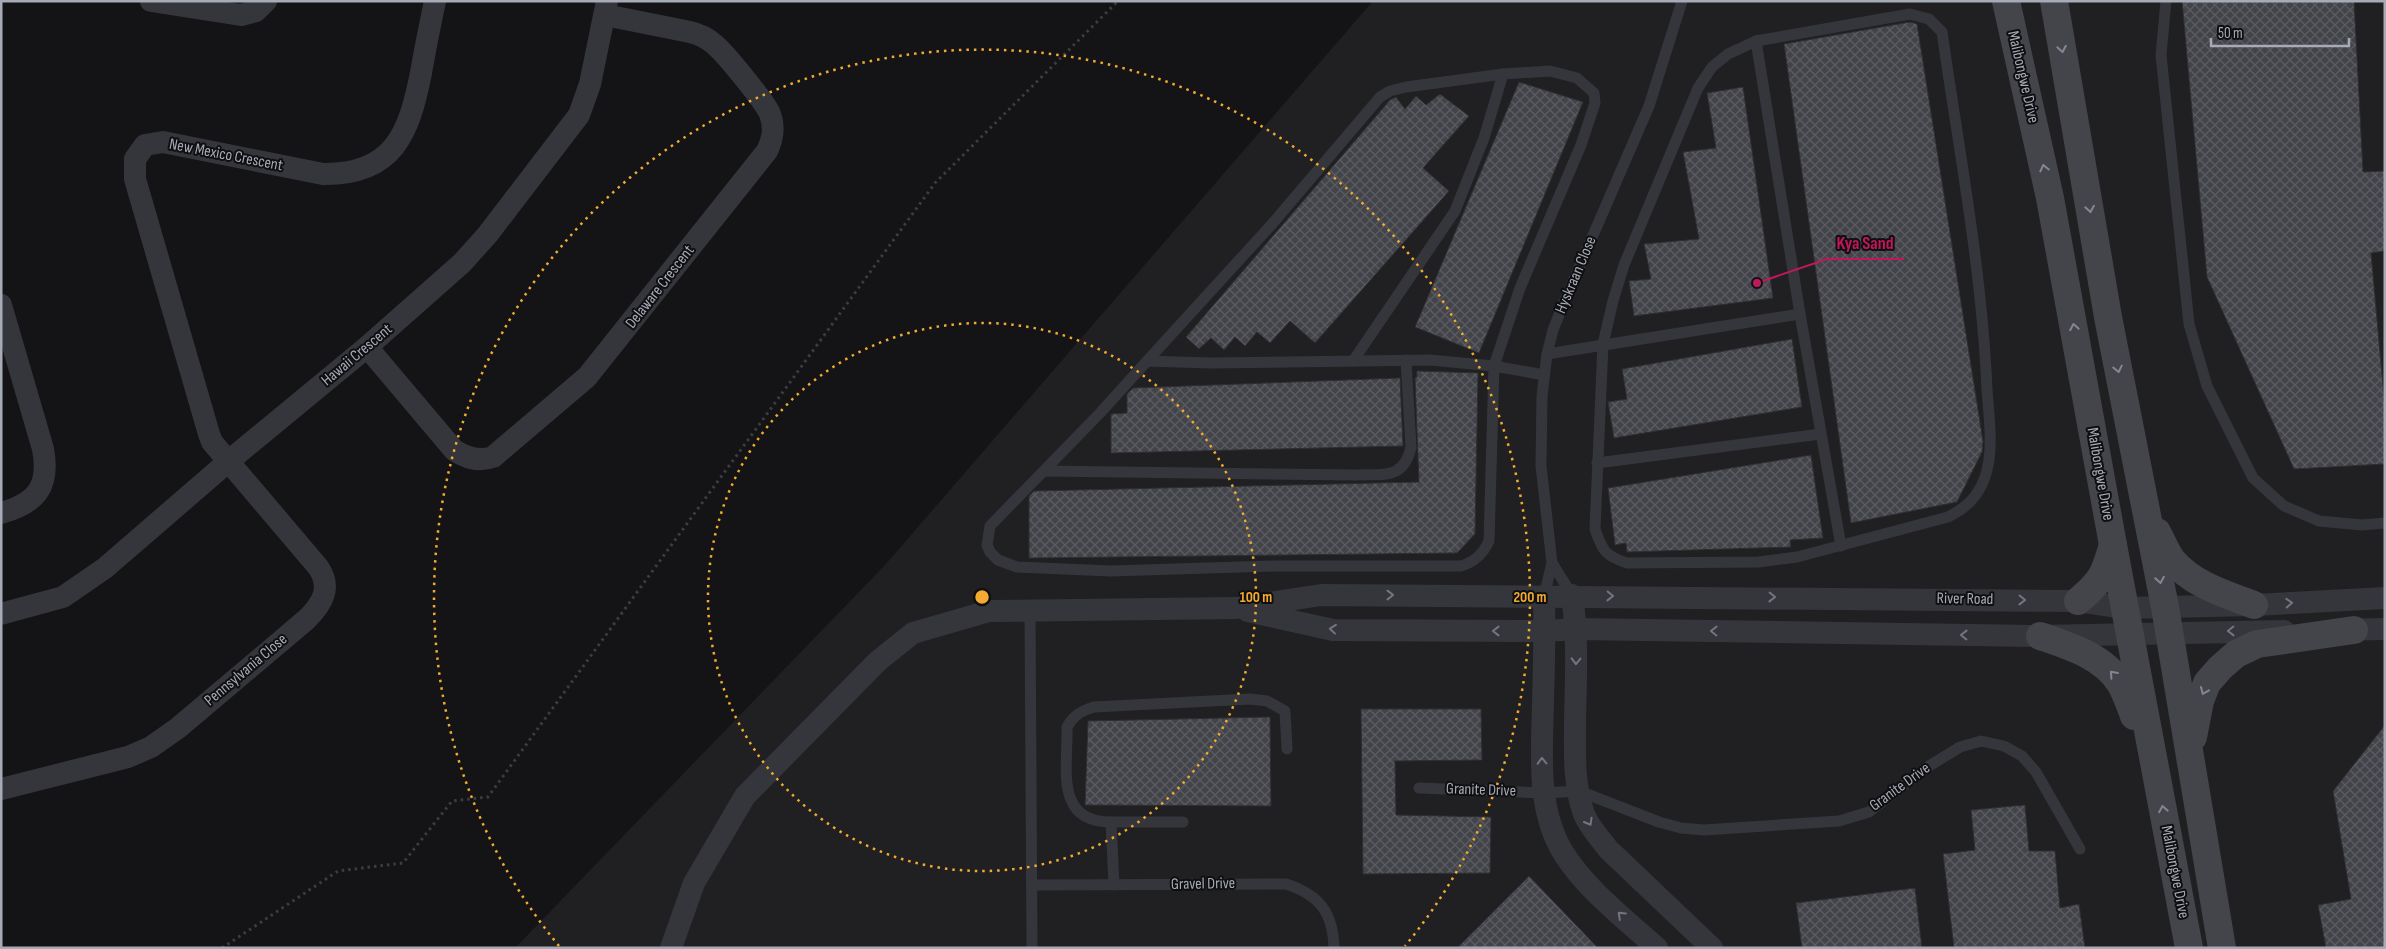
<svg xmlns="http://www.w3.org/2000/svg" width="2386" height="949" viewBox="0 0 2386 949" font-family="'Sofia Sans Condensed',sans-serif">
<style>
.built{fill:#202023}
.building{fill:url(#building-cross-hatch);stroke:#2e2e32}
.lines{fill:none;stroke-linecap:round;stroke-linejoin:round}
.path{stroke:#3b3d42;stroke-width:3;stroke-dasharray:2.5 4;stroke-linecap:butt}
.service{stroke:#35363b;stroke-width:11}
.minor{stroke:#35363b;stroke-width:22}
.secondary{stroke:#43454b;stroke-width:28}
.oneway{stroke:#838791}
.oneway2{stroke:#73767f}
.ring{fill:none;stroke:#f2ab30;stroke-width:2.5;stroke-dasharray:2.5 5}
.labels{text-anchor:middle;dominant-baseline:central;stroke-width:4;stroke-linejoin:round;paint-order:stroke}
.street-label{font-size:16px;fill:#a6abb6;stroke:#0f0f11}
.centre{fill:#f2ab30;stroke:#0f0f11;stroke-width:2.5}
.ring-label{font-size:15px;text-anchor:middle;font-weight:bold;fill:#f2ab30;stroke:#0f0f11;stroke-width:4;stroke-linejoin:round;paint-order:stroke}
.leader{fill:none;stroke:#c2185b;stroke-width:2}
.callout-dot{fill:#c2185b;stroke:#0f0f11;stroke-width:2}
.callout-label{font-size:18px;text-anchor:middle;font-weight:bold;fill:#c2185b;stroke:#0f0f11;stroke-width:4;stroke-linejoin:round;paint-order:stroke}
</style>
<defs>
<pattern id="building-cross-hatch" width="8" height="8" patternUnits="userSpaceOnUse" patternTransform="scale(1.25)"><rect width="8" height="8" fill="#434449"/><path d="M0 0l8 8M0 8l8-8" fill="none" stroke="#5b5c61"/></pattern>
</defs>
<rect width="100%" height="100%" fill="#141416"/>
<polygon class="built" points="1373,1 2385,1 2385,948 515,948 885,565"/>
<g class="building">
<polygon points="2182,1 2354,1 2363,172 2385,171 2385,251 2371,253 2385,408 2385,464 2294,469 2207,277"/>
<polygon points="1910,22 1917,24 1983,441 1982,452 1957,502 1851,523 1784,44"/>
<polygon points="1519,82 1583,102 1479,353 1415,327"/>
<polygon points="1743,87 1773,298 1634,316 1629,281 1651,279 1644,244 1699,239 1683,152 1716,148 1707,93"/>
<polygon points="1440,94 1469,116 1423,168 1449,191 1315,343 1290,321 1270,343 1257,332 1245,346 1235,337 1224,350 1211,338 1199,349 1186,337 1390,100 1396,97 1405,109 1416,96 1426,105"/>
<polygon points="1792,339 1802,407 1614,438 1608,402 1627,399 1622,369"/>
<polygon points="1417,371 1478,373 1475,534 1457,553 1029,558 1029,496 1034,491 1419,482 1415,378 1417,377"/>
<polygon points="1400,378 1403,446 1111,453 1111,414 1127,413 1127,394 1133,388"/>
<polygon points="1811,455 1823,538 1790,540 1791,547 1627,552 1626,543 1615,545 1608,488"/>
<polygon points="1361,709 1481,709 1482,760 1395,761 1396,815 1491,817 1490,873 1363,874"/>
<polygon points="1270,717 1271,806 1085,805 1088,721"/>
<polygon points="2385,725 2385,948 2326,948 2318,905 2351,899 2333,791"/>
<polygon points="2025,805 2029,851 2055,851 2060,908 2079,904 2085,948 1954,948 1943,854 1975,850 1971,810"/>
<polygon points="1529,876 1598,948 1457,948"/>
<polygon points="1915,888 1922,948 1802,948 1796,903"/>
</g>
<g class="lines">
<polyline class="path" points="222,948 338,871 403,863 452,801 488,797 935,183 1118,1"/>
<g class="service">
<polyline points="2166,1 2161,55 2189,324 2207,386 2253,478 2284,506 2319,521 2362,525 2385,523"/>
<path d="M1910,14L1929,19L1942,32C1959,151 1982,270 1987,390C1989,417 1994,451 1985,477C1978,497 1966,508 1948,517L1797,557L1758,562L1627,563C1605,556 1602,550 1595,529L1603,344L1613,301L1624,265L1698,88L1712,67L1728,54L1756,41Z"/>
<polyline points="1756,41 1800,314 1841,546"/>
<polyline points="1547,354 1800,314"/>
<path d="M1147,361L1273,223L1380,97L1390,91L1406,87L1503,74L1550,71L1577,78L1594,93L1595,103L1581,145L1520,288L1494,366L1489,541C1483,554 1475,562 1461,566H1275L1111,571L1017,567L998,560L990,552L987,545L990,526L1101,412L1147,361L1210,363L1430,360L1494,366L1544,375"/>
<polyline points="1353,361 1455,211 1484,138 1503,74"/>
<polyline points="1597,463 1821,434"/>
<path d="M1044,471L1355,475C1383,474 1404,480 1411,447L1406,360"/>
<polyline points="1552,563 1572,595"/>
<polyline points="1544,596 1552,563 1541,466 1542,396 1547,354 1553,330 1565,300 1649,106 1682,1"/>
<polyline points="1030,611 1032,948"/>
<polyline points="1419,788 1544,793 1579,791 1659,822 1681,828 1704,830 1839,821 1869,812 1929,766 1960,747 1981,741 2004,746 2022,756 2036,772 2080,849"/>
<polyline points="1111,822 1183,822"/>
<path d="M1032,885L1286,884C1320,895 1333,913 1334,948"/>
<path d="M1114,885L1111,822C1054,822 1068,768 1067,727C1074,715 1081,711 1094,707L1250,699L1267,701L1285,711L1287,749"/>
</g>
<g class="minor">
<polyline points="151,1 241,15 256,11 266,1"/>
<path d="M1,305L43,449C50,486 37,503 1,513"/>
<path d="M367,347L454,450C466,458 479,462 493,457L587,377L767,151C773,139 775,128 770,114C765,102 725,53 714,44C707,38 699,34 690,32L605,15"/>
<path d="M1572,595C1578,637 1576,677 1575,719C1575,750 1573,784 1584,814C1589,827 1600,838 1608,849L1712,948"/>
<path d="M1544,596C1545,631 1544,666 1543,702C1542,751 1536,810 1564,854C1586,889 1626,920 1657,948"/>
<polyline points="1248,611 1333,630 1545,631 1577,629 2040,636 2284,631"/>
<polyline points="1,614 63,597 105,568 230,460 367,347 462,263 488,234 579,115 590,84 607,1"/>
<polyline points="2338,630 2385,629"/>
<path d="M1,789L128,757L151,747L178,728L307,619C323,603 332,587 318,567L212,442L209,434L135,179V159L145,145L163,142L323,174C394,175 409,133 421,73C425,49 430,25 435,1"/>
<polyline points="671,948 694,883 745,796 878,661 913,633 989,611 1237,608 1321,595 2078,601 2125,608 2254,605 2385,598"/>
</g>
<g class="secondary">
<polyline points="2006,1 2050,198 2113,545 2189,948"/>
<polyline points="2054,1 2108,317 2165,607 2222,948"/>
<path d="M2157,532C2162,541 2166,552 2172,560C2193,585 2225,594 2254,605"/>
<path d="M2078,601C2102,581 2104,575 2113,545"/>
<path d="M2040,636C2069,646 2103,656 2120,683C2126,693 2130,705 2134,716"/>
<polyline points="2193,737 2200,701 2207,683 2220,668 2236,654 2257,644 2354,630"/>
</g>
</g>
<defs><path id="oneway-chevron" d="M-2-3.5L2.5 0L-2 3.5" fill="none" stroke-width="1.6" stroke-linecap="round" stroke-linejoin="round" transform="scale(1.25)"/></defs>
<g class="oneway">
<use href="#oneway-chevron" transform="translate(2062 49) rotate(80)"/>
<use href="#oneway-chevron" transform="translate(2044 168) rotate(-103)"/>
<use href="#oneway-chevron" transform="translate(2090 209) rotate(81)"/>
<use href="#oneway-chevron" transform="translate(2074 327) rotate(-100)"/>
<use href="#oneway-chevron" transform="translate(2118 369) rotate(78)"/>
<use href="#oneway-chevron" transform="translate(2160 580) rotate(80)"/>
<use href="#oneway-chevron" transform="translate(2113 674) rotate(-132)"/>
<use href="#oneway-chevron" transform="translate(2204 691) rotate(113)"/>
<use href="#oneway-chevron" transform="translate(2163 809) rotate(-100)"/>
</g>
<g class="oneway2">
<use href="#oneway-chevron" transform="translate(1390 595)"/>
<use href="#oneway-chevron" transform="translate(1610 596) rotate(1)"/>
<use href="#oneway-chevron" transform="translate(1772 597) rotate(1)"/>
<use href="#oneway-chevron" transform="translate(2022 600) rotate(1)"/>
<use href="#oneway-chevron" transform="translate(2289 603) rotate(-3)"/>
<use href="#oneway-chevron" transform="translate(1333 629) rotate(-174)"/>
<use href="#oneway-chevron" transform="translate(1496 631) rotate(-180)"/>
<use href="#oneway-chevron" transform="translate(1714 631) rotate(-179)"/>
<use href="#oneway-chevron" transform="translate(2231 631) rotate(179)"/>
<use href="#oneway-chevron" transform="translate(1964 635) rotate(-179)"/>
<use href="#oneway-chevron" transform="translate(1576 661) rotate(91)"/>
<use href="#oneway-chevron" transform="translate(1542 761) rotate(-91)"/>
<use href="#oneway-chevron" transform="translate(1589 822) rotate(60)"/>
<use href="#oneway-chevron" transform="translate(1621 915) rotate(-137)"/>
</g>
<g class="ring">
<circle cx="982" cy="597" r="274"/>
<path d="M559 946A548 548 0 1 1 1405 946"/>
</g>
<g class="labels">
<g class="street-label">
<text transform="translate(2023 77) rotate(77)">Malibongwe Drive</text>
<text transform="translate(226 155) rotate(11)">New Mexico Crescent</text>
<text transform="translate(1576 275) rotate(-67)">Hyskraan Close</text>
<text transform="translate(660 287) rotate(-52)">Delaware Crescent</text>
<text transform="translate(357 355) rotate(-40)">Hawaii Crescent</text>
<text transform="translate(2100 474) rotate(80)">Malibongwe Drive</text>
<text transform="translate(1965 599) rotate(1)">River Road</text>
<text transform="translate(246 670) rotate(-40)">Pennsylvania Close</text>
<text transform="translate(1900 787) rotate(-36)">Granite Drive</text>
<text transform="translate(1481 790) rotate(2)">Granite Drive</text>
<text transform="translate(2175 872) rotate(79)">Malibongwe Drive</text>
<text transform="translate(1203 884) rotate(-1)">Gravel Drive</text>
</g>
</g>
<circle cx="982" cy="597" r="8" class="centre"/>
<g class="ring-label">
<text x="1256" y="602">100 m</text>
<text x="1530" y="602">200 m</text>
</g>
<path class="leader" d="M1757 283L1827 259H1904"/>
<circle class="callout-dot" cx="1757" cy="283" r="5"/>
<g class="callout-label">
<text x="1865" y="249">Kya Sand</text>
</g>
<rect width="2386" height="949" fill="none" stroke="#a6abb6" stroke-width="5"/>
<path d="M2211 38v8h138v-8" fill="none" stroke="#a6abb6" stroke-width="2.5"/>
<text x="2218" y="38" font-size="15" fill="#a6abb6" stroke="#0f0f11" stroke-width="4" paint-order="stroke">50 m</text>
</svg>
